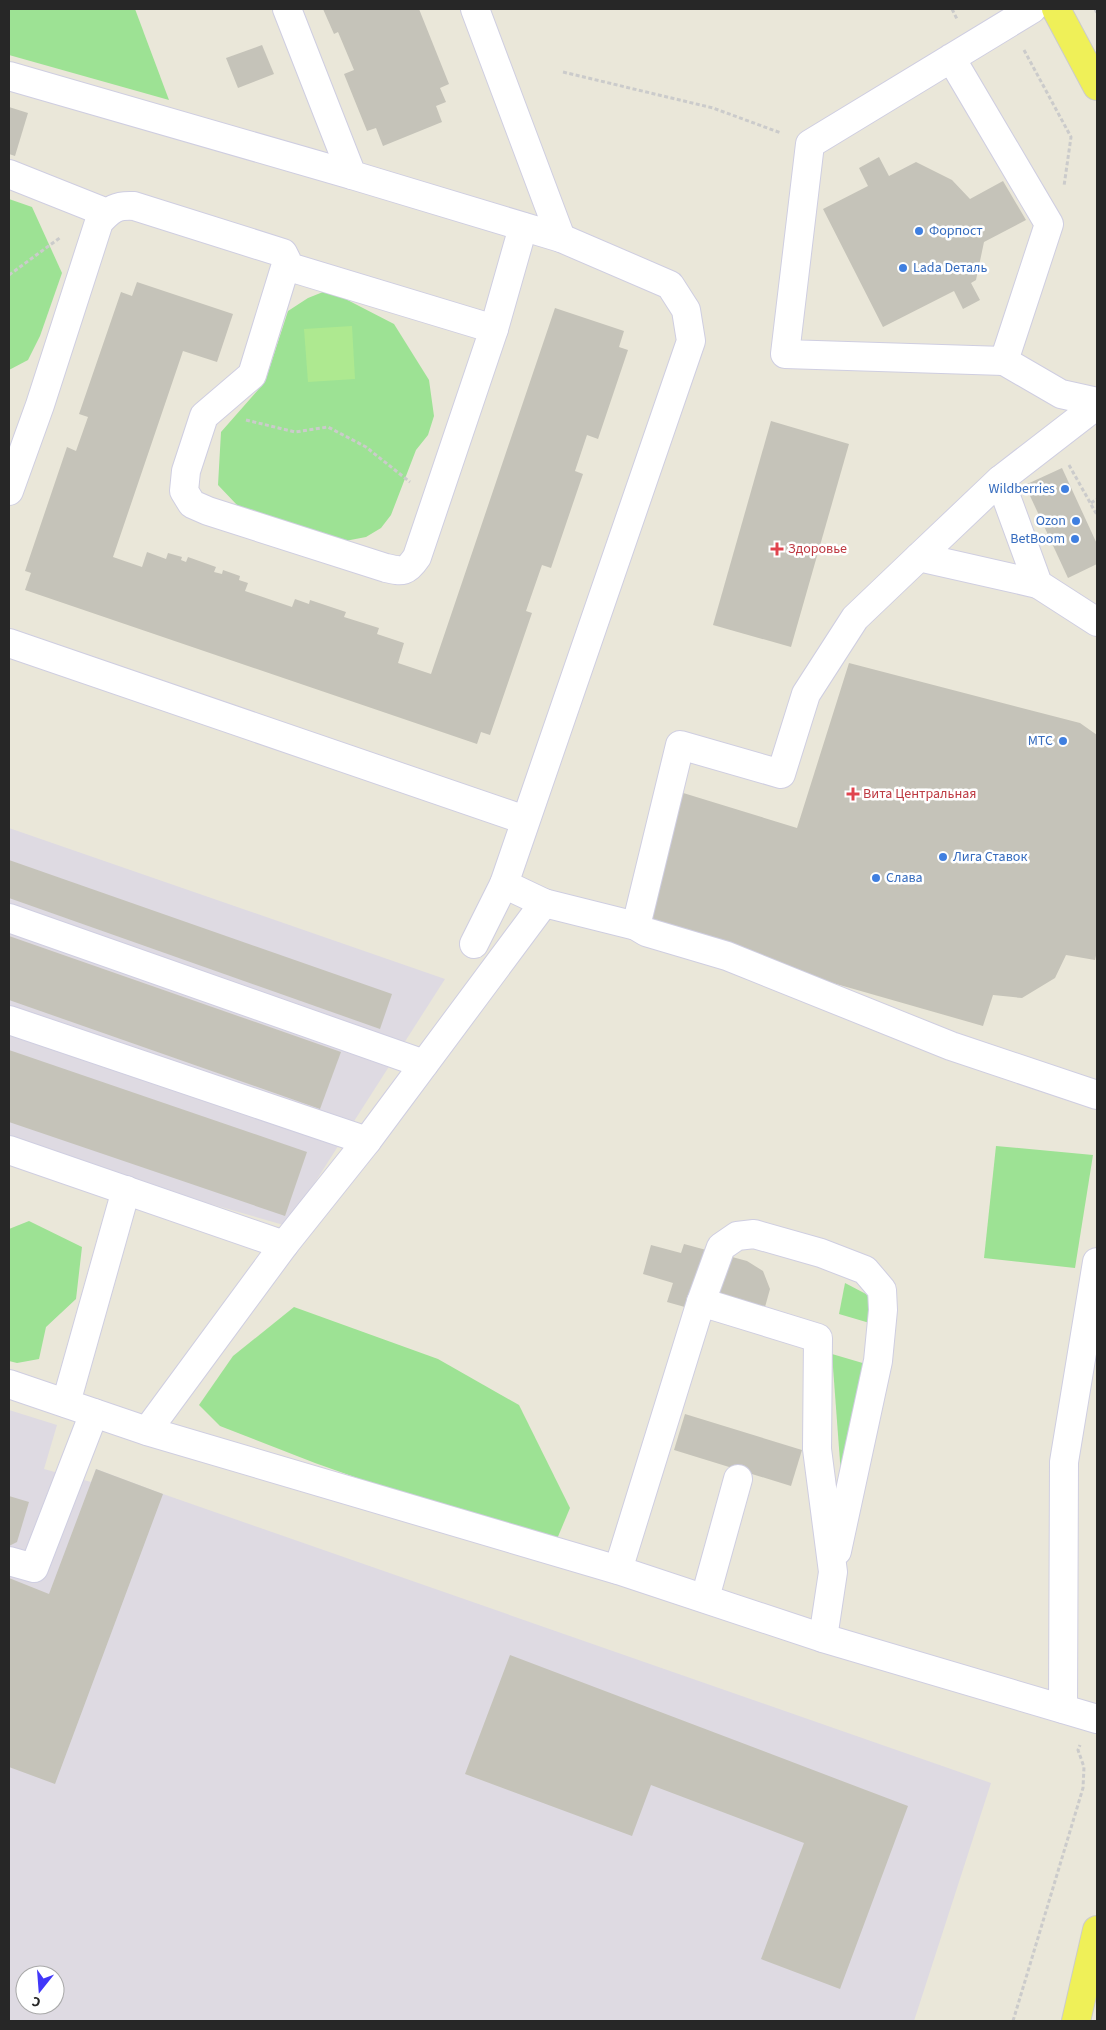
<svg xmlns="http://www.w3.org/2000/svg" width="1106" height="2030" viewBox="0 0 1106 2030" font-family="'Source Sans 3',sans-serif">
<style>
.industrial{fill:#dedae2;fill-rule:evenodd}
.green{fill:#9de294}
.pitch{fill:#aee990}
.building{fill:#c5c3b9}
.lines{fill:none;stroke-linecap:round;stroke-linejoin:round}
.minor-casing{stroke:#cfcee1;stroke-width:30}
.major-casing{stroke:#cbcbcb;stroke-width:30}
.path{stroke:#cbcbcb;stroke-width:3;stroke-dasharray:4 2.5;stroke-linecap:butt}
.minor{stroke:#fff;stroke-width:28}
.major{stroke:#eff058;stroke-width:28}
.shop-dot{fill:#3f7fe0;stroke:#fff;stroke-width:2}
.health-dot{fill:#e0444e;stroke:#fff;stroke-width:2}
.labels{text-anchor:middle;dominant-baseline:central;stroke-width:5;stroke-linejoin:round;paint-order:stroke}
.shop-label{font-size:14px;fill:#366cbe;stroke:#fff;text-anchor:start}
.health-label{font-size:14px;fill:#be3a42;stroke:#fff;text-anchor:start}
</style>
<rect width="100%" height="100%" fill="#eae7d9"/>
<g class="industrial">
<polygon points="9,828 445,979 287,1226 9,1146"/>
<path d="M9,1410L57,1425L44,1469L91,1482L96,1469L163,1494L991,1783L914,2021H9ZM25,1975H55V2005H25Z"/>
</g>
<g class="green">
<polygon points="9,9 135,9 169,100 9,55"/>
<polygon points="9,199 32,207 62,273 40,336 28,360 9,370"/>
<polygon points="328,290 394,324 429,380 434,416 428,435 416,450 391,515 381,528 366,537 340,542 258,518 237,505 218,485 221,432 265,382 288,311 308,298"/>
<polygon points="996,1146 1093,1155 1075,1268 984,1258"/>
<polygon points="29,1221 82,1247 76,1299 46,1327 39,1359 17,1363 9,1361 9,1229"/>
<polygon points="845,1283 866,1294 874,1306 873,1324 839,1314"/>
<polygon points="294,1307 438,1359 519,1405 570,1508 557,1539 476,1520 315,1463 220,1426 199,1405 233,1356"/>
<polygon points="832,1354 866,1364 841,1475"/>
</g>
<polygon class="pitch" points="352,326 355,379 308,382 304,329"/>
<g class="building">
<polygon points="323,9 419,9 449,84 440,88 446,102 436,106 442,122 383,146 376,128 367,131 344,74 354,70 338,32 334,34"/>
<polygon points="262,45 274,74 238,88 226,58"/>
<polygon points="9,107 28,113 15,156 9,154"/>
<polygon points="879,157 889,176 916,162 952,180 970,199 1003,181 1026,220 984,242 976,280 971,283 980,300 963,309 954,291 883,327 823,209 868,186 859,168"/>
<polygon points="137,282 233,314 217,362 183,351 113,557 142,567 147,552 166,559 168,553 182,557 181,560 186,562 188,557 216,567 214,572 222,574 223,570 240,576 239,580 248,583 245,591 292,607 295,599 309,604 310,600 346,612 344,617 379,628 377,634 404,643 398,663 431,674 555,308 624,331 619,347 628,350 598,439 587,435 575,471 583,474 551,568 542,565 526,611 532,613 490,735 481,732 477,744 25,590 31,573 25,571 67,447 76,451 88,417 79,414 121,292 132,296"/>
<polygon points="771,421 849,444 791,647 713,625"/>
<polygon points="1062,468 1097,544 1097,564 1068,578 1025,485"/>
<polygon points="849,663 1080,723 1097,735 1097,951 1095,960 1066,955 1055,978 1022,998 993,995 983,1026 641,928 680,792 797,828"/>
<polygon points="9,860 392,994 380,1029 9,898"/>
<polygon points="9,936 341,1052 320,1109 9,1000"/>
<polygon points="9,1050 307,1152 285,1216 9,1122"/>
<polygon points="684,1244 747,1261 763,1271 770,1289 765,1307 731,1320 667,1302 673,1283 643,1274 651,1245 681,1253"/>
<polygon points="685,1414 802,1450 791,1486 674,1450"/>
<polygon points="96,1469 163,1494 55,1784 9,1767 9,1578 49,1594"/>
<polygon points="9,1496 29,1502 17,1542 9,1546"/>
<polygon points="510,1655 908,1806 840,1989 761,1959 804,1843 651,1785 632,1836 465,1774"/>
</g>
<g class="lines">
<g class="minor-casing">
<g id="minor">
<polyline points="287,9 352,175 561,238 475,9"/>
<polyline points="951,58 1049,224 1004,361 785,354 810,144 1032,9"/>
<polyline points="9,76 352,175"/>
<polyline points="9,174 107,213"/>
<polyline points="494,329 523,227"/>
<polyline points="1004,361 1061,394 1097,402"/>
<polyline points="1097,405 1000,480 1038,584 1097,622"/>
<path d="M9,491L40,405L99,222C111,209 116,205 134,206L283,253L287,261L252,375L204,416L186,471L184,491L192,504L208,511L386,568C403,572 407,572 417,557L494,329L286,266"/>
<polyline points="919,557 1000,480"/>
<polyline points="9,643 525,820"/>
<polyline points="544,903 636,926 646,932 727,956 951,1046 1097,1095"/>
<polyline points="9,918 424,1064"/>
<polyline points="636,926 680,745 781,774 806,694 855,618 919,557 1038,584"/>
<polyline points="474,944 504,884"/>
<polyline points="9,1020 367,1141"/>
<polyline points="9,1150 284,1245"/>
<polyline points="701,1302 721,1247 737,1236 754,1234 821,1253 865,1270 882,1290 883,1310 878,1361 837,1551"/>
<polyline points="9,1384 147,1431 618,1570 823,1638 1097,1719"/>
<polyline points="66,1403 126,1190"/>
<polyline points="147,1431 284,1245 367,1141 544,903 504,884 691,341 686,310 670,285 561,238"/>
<polyline points="9,1561 34,1568 94,1413"/>
<polyline points="618,1570 701,1302 818,1338 817,1449 833,1572 823,1638"/>
<polyline points="705,1598 738,1479"/>
<polyline points="1063,1709 1064,1462 1097,1262"/>
</g>
</g>
<g class="major-casing">
<g id="major">
<polyline points="1056,9 1097,86"/>
<polyline points="1076,2021 1097,1930"/>
</g>
</g>
<g class="path">
<polyline points="952,9 957,19"/>
<polyline points="1095,9 1097,13"/>
<polyline points="1024,50 1071,137 1064,186"/>
<polyline points="563,72 713,108 781,133"/>
<polyline points="9,275 61,237"/>
<polyline points="246,420 295,432 328,427 366,447 410,482"/>
<polyline points="1069,465 1097,515"/>
<polyline points="1091,503 1097,499"/>
<polyline points="1013,2021 1083,1788 1084,1767 1078,1750 1080,1745"/>
</g>
<use href="#minor" class="minor"/>
<use href="#major" class="major"/>
</g>
<g class="shop-dot">
<circle cx="919" cy="231" r="5"/>
<circle cx="903" cy="268" r="5"/>
<circle cx="1065" cy="489" r="5"/>
<circle cx="1076" cy="521" r="5"/>
<circle cx="1075" cy="539" r="5"/>
<circle cx="1063" cy="741" r="5"/>
<circle cx="943" cy="857" r="5"/>
<circle cx="876" cy="878" r="5"/>
</g>
<g class="health-dot">
<path d="M774.5 541.5h5v5h5v5h-5v5h-5v-5h-5v-5h5z"/>
<path d="M850.5 786.5h5v5h5v5h-5v5h-5v-5h-5v-5h5z"/>
</g>
<g class="labels">
<g class="shop-label">
<text x="929" y="231">Форпост</text>
<text x="913" y="268">Lada Dеталь</text>
<text x="1055" y="489" text-anchor="end">Wildberries</text>
<text x="1066" y="521" text-anchor="end">Ozon</text>
<text x="1065" y="539" text-anchor="end">BetBoom</text>
<text x="1053" y="741" text-anchor="end">МТС</text>
<text x="953" y="857">Лига Ставок</text>
<text x="886" y="878">Слава</text>
</g>
<g class="health-label">
<text x="788" y="549">Здоровье</text>
<text x="863" y="794">Вита Центральная</text>
</g>
</g>
<rect width="1106" height="2030" fill="none" stroke="#272727" stroke-width="20"/>
<g transform="translate(40 1990) rotate(197)"><circle r="24" fill="#ffffff" stroke="#a9a9a9"/>
<path d="M0-4L9 19L0 12L-9 19Z" fill="#4137f9"/>
<text y="-8" font-size="14" font-weight="bold" text-anchor="middle" fill="#272727">С</text>
</g>
</svg>
